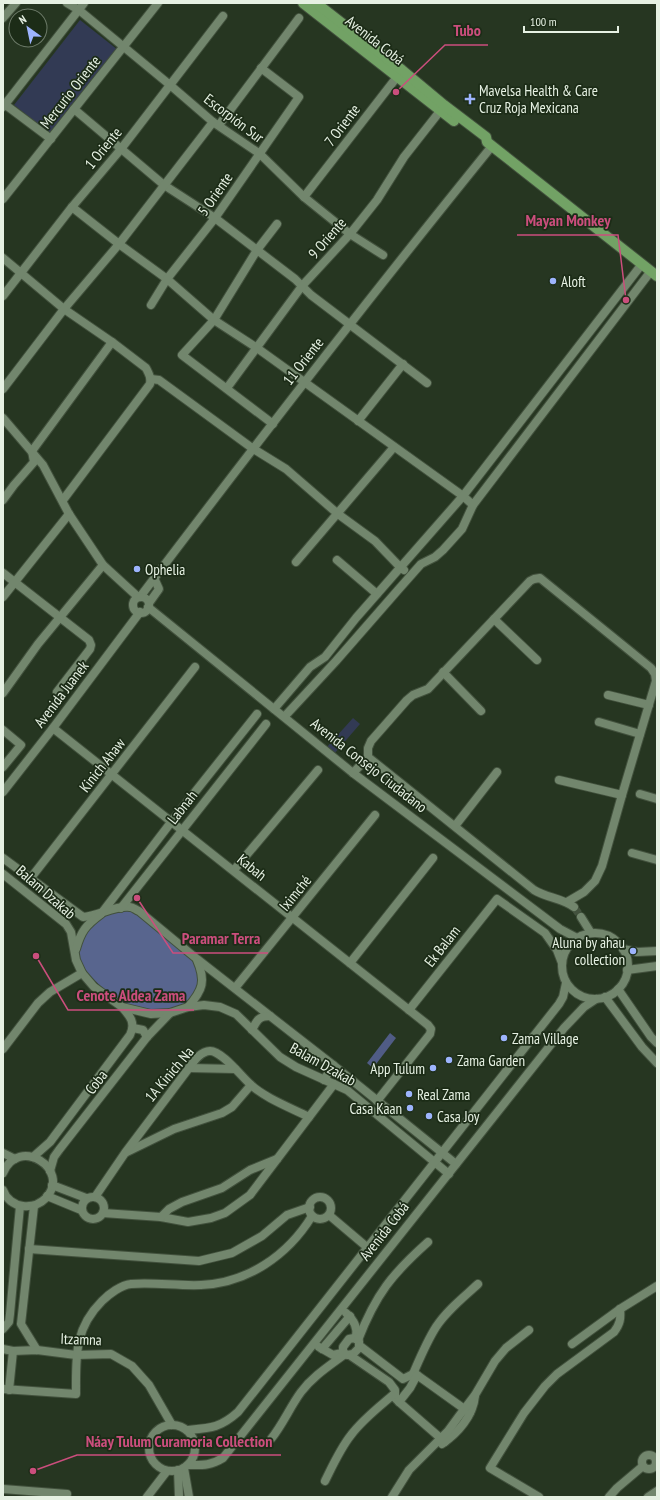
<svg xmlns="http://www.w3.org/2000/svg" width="660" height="1500" viewBox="0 0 660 1500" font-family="'PT Sans Narrow',sans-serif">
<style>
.green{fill:#323a54}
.forest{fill:#58658e}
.water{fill:#505c85}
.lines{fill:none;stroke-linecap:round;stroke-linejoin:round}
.minor-tunnel{stroke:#43523e;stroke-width:8;stroke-dasharray:8 4;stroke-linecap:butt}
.minor-casing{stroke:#42513d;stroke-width:10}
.major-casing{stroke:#42513d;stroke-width:12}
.minor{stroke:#72866d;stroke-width:8}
.major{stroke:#72a265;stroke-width:10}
.poi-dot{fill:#9db4fd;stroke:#1c2c17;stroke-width:1.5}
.labels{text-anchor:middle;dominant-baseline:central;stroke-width:3.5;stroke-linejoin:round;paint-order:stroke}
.street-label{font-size:15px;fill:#e6f1e3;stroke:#1c2c17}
.poi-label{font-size:15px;fill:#e6f1e3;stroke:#1c2c17;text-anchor:start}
.leader{fill:none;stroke:#cb4e7d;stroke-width:1.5}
.callout-dot{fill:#cb4e7d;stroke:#1c2c17;stroke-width:1.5}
.callout-label{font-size:16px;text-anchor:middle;font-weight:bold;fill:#cb4e7d;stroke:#1c2c17;stroke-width:3.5;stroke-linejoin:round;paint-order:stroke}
</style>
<rect width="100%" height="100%" fill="#263621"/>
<g class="green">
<polygon points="80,20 118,50 52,135 14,105"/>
<polygon points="353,718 360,724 334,754 326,748"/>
</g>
<polygon class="forest" points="131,909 196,960 200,987 187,1005 169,1012 151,1010 125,1004 112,997 85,971 78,955 82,938 93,922 102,915"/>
<polygon class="water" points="390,1033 396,1038 373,1068 367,1063"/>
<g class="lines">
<polyline class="minor-tunnel" points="574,907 581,917"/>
<g class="minor-casing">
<g id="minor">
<polyline points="67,3 79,10 170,85 213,122 260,154 304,197 350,234 383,255"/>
<polyline points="3,18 16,3"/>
<polyline points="3,103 51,139"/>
<polyline points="3,107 84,3"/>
<polyline points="74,109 164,185 215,218 257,250 295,279 311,295 427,383"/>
<polyline points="219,125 299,18"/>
<polyline points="304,197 400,73"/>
<polyline points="3,199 158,3"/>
<polyline points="72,207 119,244 167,279 214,320 257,348 463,496 473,505 462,529 443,550 435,557 421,564 398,590 336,661 285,716"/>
<path d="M3,258L64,309L112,342L146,368C149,374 151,377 150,384L63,500"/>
<polyline points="3,296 72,207 121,149 223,16"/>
<polyline points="151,305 167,279 215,218 299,97 261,68"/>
<polyline points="151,379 159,380 252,448 286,469 338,514 375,541 400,567 404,570"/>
<polyline points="227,388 302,286 350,234 377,200 404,157 444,106"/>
<polyline points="3,389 64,309 119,244 213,122"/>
<polyline points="3,418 43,465 69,514 103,565 138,597"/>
<polyline points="358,421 403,364"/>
<polyline points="273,424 182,355 214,320 257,250 277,224"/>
<polyline points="3,500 14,485 34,462 32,451 112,342"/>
<polyline points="473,505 651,271"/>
<polyline points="337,560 377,594"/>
<polyline points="296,562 394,447"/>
<polyline points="3,573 89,640 91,645 90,649 57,692"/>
<polyline points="3,597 69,514"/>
<path d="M140,597C255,445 372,294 492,146"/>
<circle cx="141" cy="605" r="8"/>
<polyline points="149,603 159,589 154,578"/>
<polyline points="148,607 353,773 560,929 577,938"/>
<polyline points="494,619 537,660"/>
<polyline points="443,672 481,711"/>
<polyline points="3,693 38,644 103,565"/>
<polyline points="608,695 649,705"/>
<polyline points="274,709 310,667 325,657 356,618 463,496 642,264"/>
<polyline points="599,722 640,734"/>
<polyline points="53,728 428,1025 431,1029 430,1034 377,1101"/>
<polyline points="3,730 21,745 3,767"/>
<path d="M368,757L534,890C547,898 562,898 574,907"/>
<polyline points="353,773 368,757 368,748 371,741 407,700 413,695 428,689 530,581 534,579 540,578 651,668 655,674 656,681 622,795 602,866 595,881 584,892 567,902"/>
<polyline points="559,780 622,795"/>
<polyline points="3,792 53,728 140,612"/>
<polyline points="640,794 657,799"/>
<polyline points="455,826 497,772"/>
<polyline points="632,853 657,860"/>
<path d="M3,858L83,917C98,916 116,905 130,907C133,907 136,910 139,911L197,959L333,1065L456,1164"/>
<polyline points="234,870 318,770"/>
<polyline points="3,874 66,924 71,932 76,960 82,973 94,987 122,1007 151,1014 170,1013 188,1007 204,1005 220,1007 236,1014 280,1057 296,1067 347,1090 449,1174"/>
<polyline points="30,879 195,667"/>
<polyline points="121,908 266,724"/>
<polyline points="581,917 591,933"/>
<circle cx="595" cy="966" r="33"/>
<path d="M76,949C81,931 86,925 101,914L172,821L257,714"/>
<polyline points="623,949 637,952 657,951"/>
<polyline points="350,963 433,858"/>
<polyline points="627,970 657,966"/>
<polyline points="235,988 375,815"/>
<polyline points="618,989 651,1037 657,1043"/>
<polyline points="605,997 642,1047 657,1063"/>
<path d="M188,1007C203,990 206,981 197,960"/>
<polyline points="409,1010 497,899 545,933 557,950 562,963"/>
<polyline points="133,1028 143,1030 147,1037"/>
<path d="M252,1030C257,1020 259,1016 270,1016"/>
<polyline points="3,1049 38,1003 50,992 82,973"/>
<polyline points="189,1068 235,1069"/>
<polyline points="324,1080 333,1065"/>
<polyline points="127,1152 174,1129 222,1113 232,1107 251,1085"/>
<polyline points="3,1153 15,1159"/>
<path d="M33,1157L50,1142L130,1035C136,1023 130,1016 122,1007"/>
<polyline points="50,1171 54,1157 59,1150 147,1037 170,1013"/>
<path d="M3,1173C18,1135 72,1169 46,1198C40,1204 32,1207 23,1206C14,1205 6,1199 3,1190"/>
<polyline points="52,1185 86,1198"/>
<polyline points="47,1196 81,1210"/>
<circle cx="93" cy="1208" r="11"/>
<path d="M95,1197L125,1153L189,1068C194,1061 201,1051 210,1051C222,1051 241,1076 250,1084C263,1097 291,1108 309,1117"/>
<circle cx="320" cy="1208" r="11"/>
<polyline points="34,1206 21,1324 37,1350"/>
<polyline points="103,1213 161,1217 188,1222 211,1218 225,1213 250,1195 334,1084"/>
<polyline points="329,1215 368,1248"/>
<polyline points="161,1217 169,1209 182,1202 222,1188 250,1170 277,1159"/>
<polyline points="29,1249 199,1261 232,1253 262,1236 287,1215 310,1207"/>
<path d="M346,1313C354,1320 358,1327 356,1337"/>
<polyline points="3,1329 9,1322 10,1314 20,1206"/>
<polygon points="354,1338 359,1341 359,1348 353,1354 347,1355 343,1352 343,1347 349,1339"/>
<path d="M358,1340C376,1294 392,1274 428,1242"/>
<polyline points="572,1344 620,1309 657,1286"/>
<polyline points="360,1346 403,1379 413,1374 417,1375 470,1413"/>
<polyline points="319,1347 333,1355 342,1353"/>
<polyline points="3,1349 13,1351 37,1350 76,1355 111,1354 132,1366 149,1385 172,1425"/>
<polyline points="322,1349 350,1316"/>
<polyline points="351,1356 389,1382 395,1390 395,1398 399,1402 445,1442"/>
<path d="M413,1374C420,1358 427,1341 436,1327C447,1310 464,1297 478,1284"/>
<path d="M3,1389L76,1394C76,1356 74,1329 102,1301C109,1294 121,1285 131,1284C154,1282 177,1286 201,1285C248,1283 288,1255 312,1216"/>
<polyline points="9,1390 13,1351"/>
<polyline points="399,1402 410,1388 417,1375"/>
<circle cx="172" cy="1448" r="23"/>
<path d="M187,1430C211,1428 220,1428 238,1412L559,1004L563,997L566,983"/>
<path d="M271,1439C283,1424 290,1407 301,1392C313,1376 329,1366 345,1354"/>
<path d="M442,1444C458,1433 473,1416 475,1396"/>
<circle cx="649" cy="1462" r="7"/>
<path d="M188,1465C202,1465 210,1466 223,1458L564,1028L584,1007L596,999"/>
<polyline points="184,1468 189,1497"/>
<polyline points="178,1470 179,1497"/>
<path d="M325,1481C333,1465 340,1449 351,1435C363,1419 379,1407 394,1394"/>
<polyline points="3,1489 67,1494 66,1497"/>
<polyline points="147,1497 167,1471"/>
<polyline points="392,1497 409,1470 448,1431 459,1416 475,1395 495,1361 506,1348 529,1330"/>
<path d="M539,1497L490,1468L524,1413L545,1386L557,1374L614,1332C620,1324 621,1319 620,1309"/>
<polyline points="609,1497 617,1488 643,1466"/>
<polyline points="648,1497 657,1491"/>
</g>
</g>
<g class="major-casing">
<g id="major">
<polyline points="303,3 454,121"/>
<polyline points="316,3 402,70 444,105 486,137 487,142 492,146 657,276"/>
</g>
</g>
<use href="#minor" class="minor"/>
<use href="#major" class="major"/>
</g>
<g class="poi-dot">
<path d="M468 93h4v4h4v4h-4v4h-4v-4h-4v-4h4z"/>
<circle cx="553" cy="281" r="4"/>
<circle cx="137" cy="569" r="4"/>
<circle cx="633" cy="951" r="4"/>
<circle cx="504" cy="1038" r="4"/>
<circle cx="449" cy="1060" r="4"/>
<circle cx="433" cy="1068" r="4"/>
<circle cx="409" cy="1094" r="4"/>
<circle cx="410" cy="1108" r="4"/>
<circle cx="429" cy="1116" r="4"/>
</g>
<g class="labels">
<g class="street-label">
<text transform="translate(375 40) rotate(38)">Avenida Cobá</text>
<text transform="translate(70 92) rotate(-52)">Mercurio Oriente</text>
<text transform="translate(234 118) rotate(37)">Escorpión Sur</text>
<text transform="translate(342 125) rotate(-53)">7 Oriente</text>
<text transform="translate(103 148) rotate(-51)">1 Oriente</text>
<text transform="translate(215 194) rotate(-55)">5 Oriente</text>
<text transform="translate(327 238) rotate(-49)">9 Oriente</text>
<text transform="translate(303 361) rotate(-52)">11 Oriente</text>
<text transform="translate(61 694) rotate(-53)">Avenida Juanek</text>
<text transform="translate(102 765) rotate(-52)">Kinich Ahaw</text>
<text transform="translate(369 765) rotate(38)">Avenida Consejo Ciudadano</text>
<text transform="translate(182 807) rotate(-52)">Labnah</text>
<text transform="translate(252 867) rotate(39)">Kabah</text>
<text transform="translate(46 892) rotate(41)">Balam Dzakab</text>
<text transform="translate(295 893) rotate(-51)">Iximché</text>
<text transform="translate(442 946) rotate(-52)">Ek Balam</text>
<text transform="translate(323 1064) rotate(29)">Balam Dzakab</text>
<text transform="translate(169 1074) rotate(-50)">1A Kinich Na</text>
<text transform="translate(96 1082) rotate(-52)">Coba</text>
<text transform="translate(384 1231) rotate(-52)">Avenida Cobá</text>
<text transform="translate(81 1339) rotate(2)">Itzamna</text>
</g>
<g class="poi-label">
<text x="479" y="90">Mavelsa Health &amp; Care<tspan x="479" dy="17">Cruz Roja Mexicana</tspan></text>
<text x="561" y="281">Aloft</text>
<text x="145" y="569">Ophelia</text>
<text x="625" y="942" text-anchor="end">Aluna by ahau<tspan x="625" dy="17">collection</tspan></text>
<text x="512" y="1038">Zama Village</text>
<text x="457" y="1060">Zama Garden</text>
<text x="425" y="1068" text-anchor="end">App Tulum</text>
<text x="417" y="1094">Real Zama</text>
<text x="402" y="1108" text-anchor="end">Casa Kaan</text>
<text x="437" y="1116">Casa Joy</text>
</g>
</g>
<path class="leader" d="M396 92L445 45H488M626 300L618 235H517M137 898L173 953H268M36 956L68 1010H194M33 1471L77 1455H281"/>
<g class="callout-dot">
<circle cx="396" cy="92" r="4"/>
<circle cx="626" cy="300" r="4"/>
<circle cx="137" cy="898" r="4"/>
<circle cx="36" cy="956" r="4"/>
<circle cx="33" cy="1471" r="4"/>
</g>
<g class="callout-label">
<text x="467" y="36">Tubo</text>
<text x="568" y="226">Mayan Monkey</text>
<text x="221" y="944">Paramar Terra</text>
<text x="131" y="1001">Cenote Aldea Zama</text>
<text x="179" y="1447">Náay Tulum Curamoria Collection</text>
</g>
<rect width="660" height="1500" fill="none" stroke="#e6f1e3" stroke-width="8"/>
<g transform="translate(28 28) rotate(327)"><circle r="19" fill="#1c2c17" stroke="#6d7b69"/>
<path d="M0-3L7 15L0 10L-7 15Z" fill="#9db4fd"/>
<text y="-6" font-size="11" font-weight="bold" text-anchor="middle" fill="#e6f1e3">N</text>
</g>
<path d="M524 26v6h94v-6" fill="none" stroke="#e6f1e3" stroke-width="2"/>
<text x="530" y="26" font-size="12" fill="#e6f1e3" stroke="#1c2c17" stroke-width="3" paint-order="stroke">100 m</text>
</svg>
